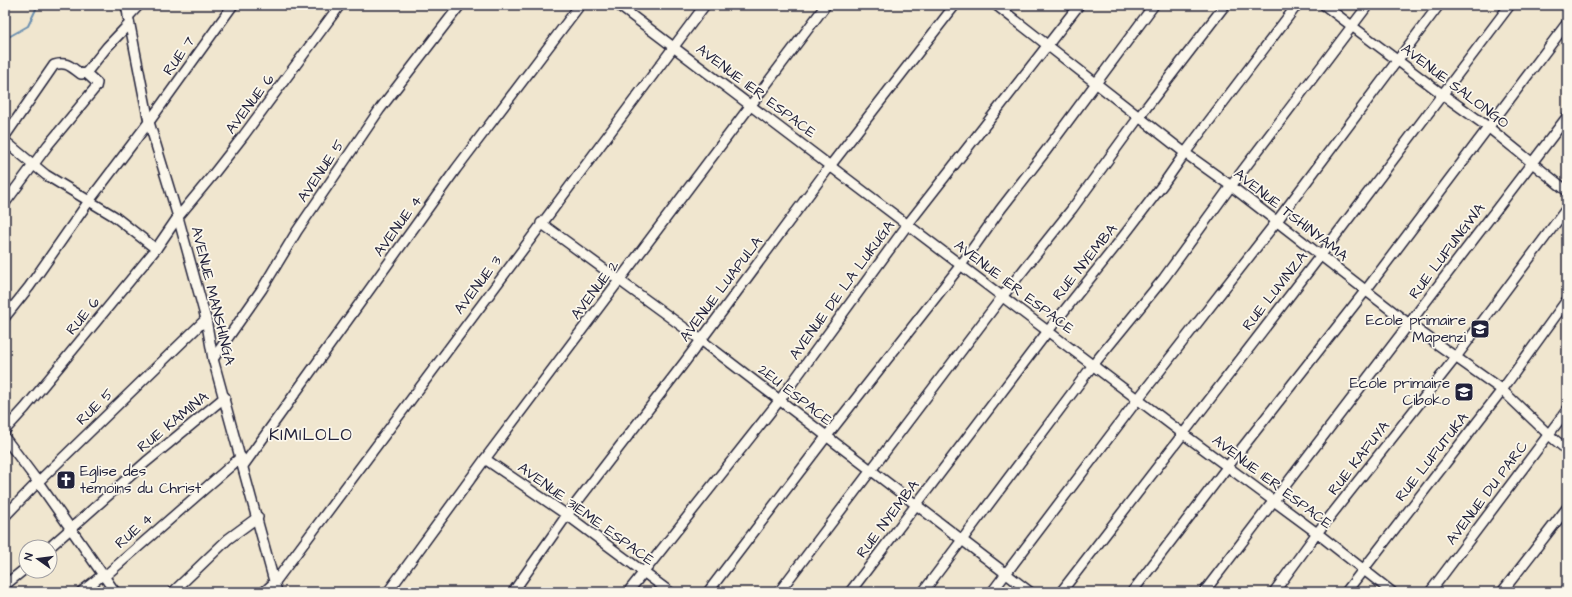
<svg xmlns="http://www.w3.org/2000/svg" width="1572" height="597" viewBox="0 0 1572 597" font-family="'Architects Daughter',sans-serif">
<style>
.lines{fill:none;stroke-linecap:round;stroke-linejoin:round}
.stream{stroke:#6c90b0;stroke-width:2}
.minor-casing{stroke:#22223b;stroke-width:12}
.minor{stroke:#fbf7ec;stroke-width:9}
.labels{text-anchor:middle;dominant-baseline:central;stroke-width:3.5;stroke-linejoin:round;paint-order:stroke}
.street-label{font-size:15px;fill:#22223b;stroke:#fbf7ec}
.poi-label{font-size:15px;fill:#22223b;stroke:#fbf7ec;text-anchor:end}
.quarter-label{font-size:17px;letter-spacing:1px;fill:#22223b;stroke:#fbf7ec}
</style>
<rect width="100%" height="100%" fill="#f0e6cf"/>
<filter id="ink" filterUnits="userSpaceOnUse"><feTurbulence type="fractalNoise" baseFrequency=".025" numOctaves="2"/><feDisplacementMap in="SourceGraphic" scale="8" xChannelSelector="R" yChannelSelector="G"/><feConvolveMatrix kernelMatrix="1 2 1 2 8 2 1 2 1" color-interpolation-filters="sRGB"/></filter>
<g filter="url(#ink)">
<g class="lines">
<polyline class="stream" points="5,39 28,26 38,5"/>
<g class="minor-casing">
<g id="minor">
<polyline points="126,5 149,122 178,217 206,319 213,359 277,592"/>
<polyline points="618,5 1182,433 1317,533 1392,592"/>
<polyline points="996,5 1185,153 1231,186 1409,324 1502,390 1549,435 1567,450"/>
<polyline points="1324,5 1442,94 1488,127 1567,191"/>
<polyline points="128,17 139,5"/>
<polyline points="86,73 107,47 129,24"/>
<path d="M5,136L54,65C67,61 71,67 81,74L86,73L97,83L96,87L48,145L5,203"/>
<polyline points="5,141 46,175 114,216 156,249"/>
<polyline points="541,223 701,340 1030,592"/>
<polyline points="5,317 29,287 89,201 149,122 233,5"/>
<polyline points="213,359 262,289 297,231 380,109 460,5"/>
<polyline points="5,430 25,408 156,249 178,217 212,176 244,135 340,5"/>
<polyline points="5,438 38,482 115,592"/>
<polyline points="485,459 567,515 670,592"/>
<polyline points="243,466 456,169 580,5"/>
<polyline points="5,516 38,482 206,319"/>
<polyline points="50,547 146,462 225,397"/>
<polyline points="5,585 26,568"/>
<polyline points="81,592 100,577 105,576 241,457"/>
<polyline points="173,592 228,539 258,517"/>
<polyline points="264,592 275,582 705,5"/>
<polyline points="388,592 485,459 826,5"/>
<polyline points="513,592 567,515 684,363 830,166 955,5"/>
<polyline points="628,592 779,401 908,224 1079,5"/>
<polyline points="708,592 826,437 961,265 1000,210 1045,152 1154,5"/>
<polyline points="779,592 1002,297 1072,209 1139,117 1225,5"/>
<polyline points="850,592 1048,331 1119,242 1164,183 1185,153 1297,5"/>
<polyline points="923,592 1093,365 1164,278 1231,186 1368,5"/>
<polyline points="992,592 1138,399 1277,221 1439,5"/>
<polyline points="1061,592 1321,255 1510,5"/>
<polyline points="1132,592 1228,466 1366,290 1567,23"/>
<polyline points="1204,592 1567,117"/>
<polyline points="1274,592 1317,533 1456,357 1567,208"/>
<polyline points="1346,592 1502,390 1567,300"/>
<polyline points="1430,592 1567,410"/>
<polyline points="1502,592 1567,508"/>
</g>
</g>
<use href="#minor" class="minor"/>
</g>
</g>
<defs>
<g id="school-square" transform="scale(1)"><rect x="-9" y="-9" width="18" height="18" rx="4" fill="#22223b" stroke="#fbf7ec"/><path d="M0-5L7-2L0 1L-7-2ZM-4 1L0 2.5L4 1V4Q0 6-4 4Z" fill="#fff"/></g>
<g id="church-square" transform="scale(1)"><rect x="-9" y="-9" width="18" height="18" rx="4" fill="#22223b" stroke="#fbf7ec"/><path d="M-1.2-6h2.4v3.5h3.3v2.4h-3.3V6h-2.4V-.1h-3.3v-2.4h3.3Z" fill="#fff"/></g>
</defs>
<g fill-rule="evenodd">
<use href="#school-square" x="1480" y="329"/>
<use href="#school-square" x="1464" y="392"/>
<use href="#church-square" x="66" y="480"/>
</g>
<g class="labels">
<g class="street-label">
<text transform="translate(179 56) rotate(-55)">RUE 7</text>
<text transform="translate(1455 86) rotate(37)">AVENUE SALONGO</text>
<text transform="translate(756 91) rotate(37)">AVENUE 1ER ESPACE</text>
<text transform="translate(250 104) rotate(-53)">AVENUE 6</text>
<text transform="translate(321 171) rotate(-56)">AVENUE 5</text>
<text transform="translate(1291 215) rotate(38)">AVENUE TSHINYAMA</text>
<text transform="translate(398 226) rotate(-54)">AVENUE 4</text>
<text transform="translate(1447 251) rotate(-53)">RUE LUFUNGWA</text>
<text transform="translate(1085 262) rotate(-51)">RUE NYEMBA</text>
<text transform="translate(478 285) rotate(-53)">AVENUE 3</text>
<text transform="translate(1014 287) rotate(37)">AVENUE 1ER ESPACE</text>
<text transform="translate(721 289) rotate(-53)">AVENUE LUAPULA</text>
<text transform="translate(595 290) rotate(-53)">AVENUE 2</text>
<text transform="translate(842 290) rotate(-54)">AVENUE DE LA LUKUGA</text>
<text transform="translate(1275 291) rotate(-52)">RUE LUVINZA</text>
<text transform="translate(213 296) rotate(76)">AVENUE MANSHINGA</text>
<text transform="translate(83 316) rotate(-51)">RUE 6</text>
<text transform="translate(795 395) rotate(38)">2EU ESPACE</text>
<text transform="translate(95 407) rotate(-44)">RUE 5</text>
<text transform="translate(173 422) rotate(-39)">RUE KAMINA</text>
<text transform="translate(1432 457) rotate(-52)">RUE LUFUTUKA</text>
<text transform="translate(1359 458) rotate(-52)">RUE KAFUYA</text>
<text transform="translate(1272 482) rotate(37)">AVENUE 1ER ESPACE</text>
<text transform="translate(1487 493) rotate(-53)">AVENUE DU PARC</text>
<text transform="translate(586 514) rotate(36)">AVENUE 3IEME ESPACE</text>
<text transform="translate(888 519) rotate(-53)">RUE NYEMBA</text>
<text transform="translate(134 531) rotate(-41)">RUE 4</text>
</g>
<g class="poi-label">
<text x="1466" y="320">Ecole primaire<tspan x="1466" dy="17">Mapenzi</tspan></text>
<text x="1450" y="383">Ecole primaire<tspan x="1450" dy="17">Ciboko</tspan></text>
<text x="80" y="471" text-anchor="start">Eglise des<tspan x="80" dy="17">temoins du Christ</tspan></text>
</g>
<g class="quarter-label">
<text x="311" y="435">KIMILOLO</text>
</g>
</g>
<rect width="1572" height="597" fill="none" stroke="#fbf7ec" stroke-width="20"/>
<rect x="10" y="10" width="1552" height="577" fill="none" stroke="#22223b" stroke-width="1.5" filter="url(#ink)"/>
<g transform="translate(38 559) rotate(284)"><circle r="19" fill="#fbf7ec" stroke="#a4a2a5"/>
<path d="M0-3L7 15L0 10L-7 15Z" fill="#22223b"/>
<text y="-6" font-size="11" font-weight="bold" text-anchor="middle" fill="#22223b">N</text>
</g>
</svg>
